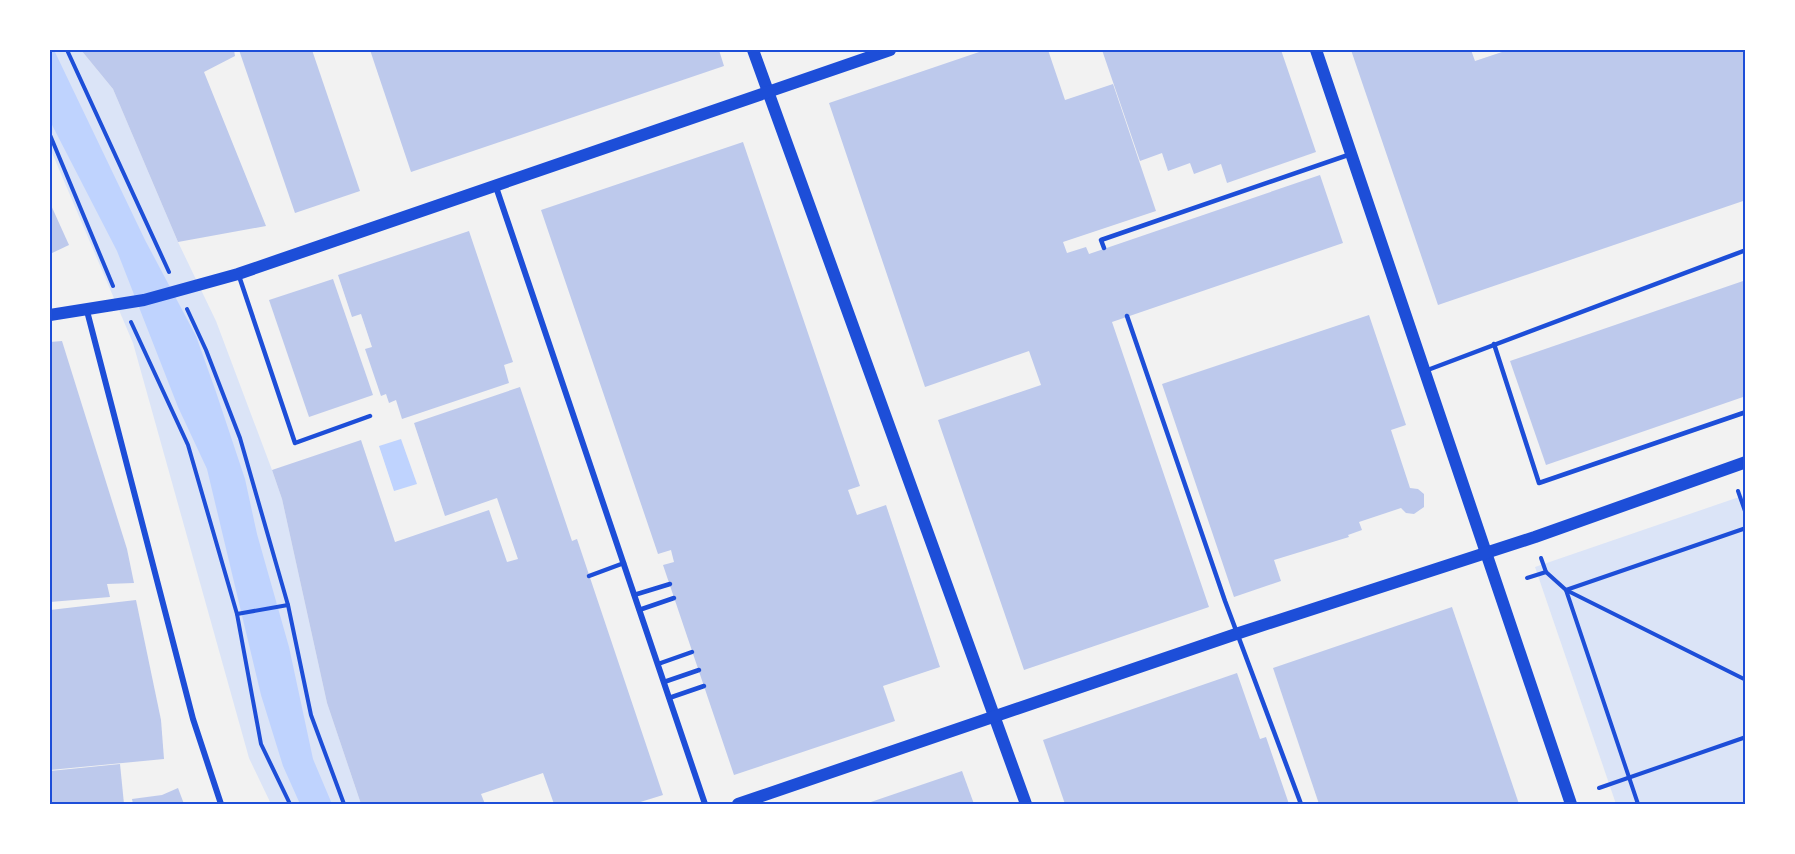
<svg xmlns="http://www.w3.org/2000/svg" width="1795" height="854" viewBox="0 0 1795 854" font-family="Mulish,sans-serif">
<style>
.green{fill:#dbe4f7}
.water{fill:#bfd3fe}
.building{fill:#bdc9ec}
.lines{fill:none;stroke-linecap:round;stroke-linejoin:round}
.path{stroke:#1d4ed8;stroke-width:4}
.service{stroke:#1d4ed8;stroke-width:4.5}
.minor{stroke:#1d4ed8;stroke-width:6}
.secondary{stroke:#1d4ed8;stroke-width:12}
.neatline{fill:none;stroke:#1d4ed8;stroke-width:2}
</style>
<rect width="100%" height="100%" fill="#f2f2f2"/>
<g class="green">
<polygon points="50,50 81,50 113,89 178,242 216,321 272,470 282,499 327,703 361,804 271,804 249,758 133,343 50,148"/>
<polygon points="1745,495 1745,804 1616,804 1535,567"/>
</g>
<g class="water">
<polygon points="50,50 54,50 145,240 196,336 216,392 245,479 257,534 289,647 313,759 332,804 300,804 283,766 261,695 207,469 178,407 117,251 50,121"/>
<polygon points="401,439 417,484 394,491 379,446"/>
</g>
<g class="building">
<polygon points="81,50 234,50 235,56 204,72 266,226 178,242 113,89"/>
<polygon points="239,50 312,50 360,191 295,213"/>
<polygon points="370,50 719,50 724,66 411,172"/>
<polygon points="985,50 1048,50 1065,100 1113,84 1156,211 1063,242 1067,253 1086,247 1089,254 1320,175 1343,243 1112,322 1209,607 1024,670 938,420 1041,385 1029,351 925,387 829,103"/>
<polygon points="1102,50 1281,50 1316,152 1227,183 1221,164 1194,174 1190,163 1168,171 1162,153 1140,161"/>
<polygon points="1351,50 1471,50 1475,61 1508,50 1746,50 1746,200 1438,305"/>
<polygon points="743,142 860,486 848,490 857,515 886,505 940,667 883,686 895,721 734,775 663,565 674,562 671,550 658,554 541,210"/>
<polygon points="50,203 69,245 50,254"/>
<polygon points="469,231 513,362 504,365 509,383 402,419 396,400 389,403 386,394 381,396 365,349 372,347 361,314 352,317 338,275"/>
<polygon points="333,279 373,395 309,417 269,300"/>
<polygon points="1746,280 1746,396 1546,465 1510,361"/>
<polygon points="1369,315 1406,425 1391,430 1410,488 1418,489 1424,494 1424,507 1414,514 1406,513 1401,508 1359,522 1362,530 1348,535 1349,537 1274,560 1281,581 1234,597 1162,384"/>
<polygon points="62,341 127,549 134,583 107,584 110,597 50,602 50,342"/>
<polygon points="520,387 572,541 577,539 663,795 634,804 554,804 543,773 481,794 485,804 361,804 327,703 282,499 272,470 361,440 395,542 489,510 507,562 518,559 497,498 445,516 414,423"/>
<polygon points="136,600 161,720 164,759 50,770 50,610"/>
<polygon points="1452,607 1519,804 1319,804 1273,668"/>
<polygon points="1237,673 1260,739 1266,737 1289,804 1065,804 1043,740"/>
<polygon points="120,764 124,804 50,804 50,771"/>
<polygon points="962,771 974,804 865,804"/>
<polygon points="178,788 184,804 133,804 132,799 162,795"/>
</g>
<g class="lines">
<g class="path">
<polyline points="67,50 169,272"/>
<polyline points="50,135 113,286"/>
<polyline points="187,309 206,350 240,438 288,605 311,715 344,804"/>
<polyline points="131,322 188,445 237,614 261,744 290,804"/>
<polyline points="1738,491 1746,514"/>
<polyline points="1541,558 1546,572 1566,590 1746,680"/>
<polyline points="1527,578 1546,572"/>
<polyline points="237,614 288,605"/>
<polyline points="1599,788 1746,737"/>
<polyline points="1638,804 1566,590 1746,528"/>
</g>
<g class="service">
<polyline points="1104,248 1101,240 1351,154"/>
<polyline points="239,276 295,443 370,416"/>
<polyline points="1127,316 1225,601 1301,804"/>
<polyline points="1494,344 1539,483 1746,412"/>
<polyline points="1425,371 1746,250"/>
<polyline points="589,576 624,563"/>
<polyline points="634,595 670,584"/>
<polyline points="639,610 674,598"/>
<polyline points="658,664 692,652"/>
<polyline points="664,682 699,670"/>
<polyline points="669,698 704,686"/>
</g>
<g class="minor">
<polyline points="495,184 705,804"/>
<polyline points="87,311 193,719 221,804"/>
</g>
<g class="secondary">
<polyline points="753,50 1026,804"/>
<polyline points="1316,50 1571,804"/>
<polyline points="50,315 144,300 238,274 890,50"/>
<polyline points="738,804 1239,633 1535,537 1746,462"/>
</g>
</g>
<rect width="1795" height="854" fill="none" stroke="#ffffff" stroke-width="102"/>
<rect x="51" y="51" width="1693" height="752" class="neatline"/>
</svg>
